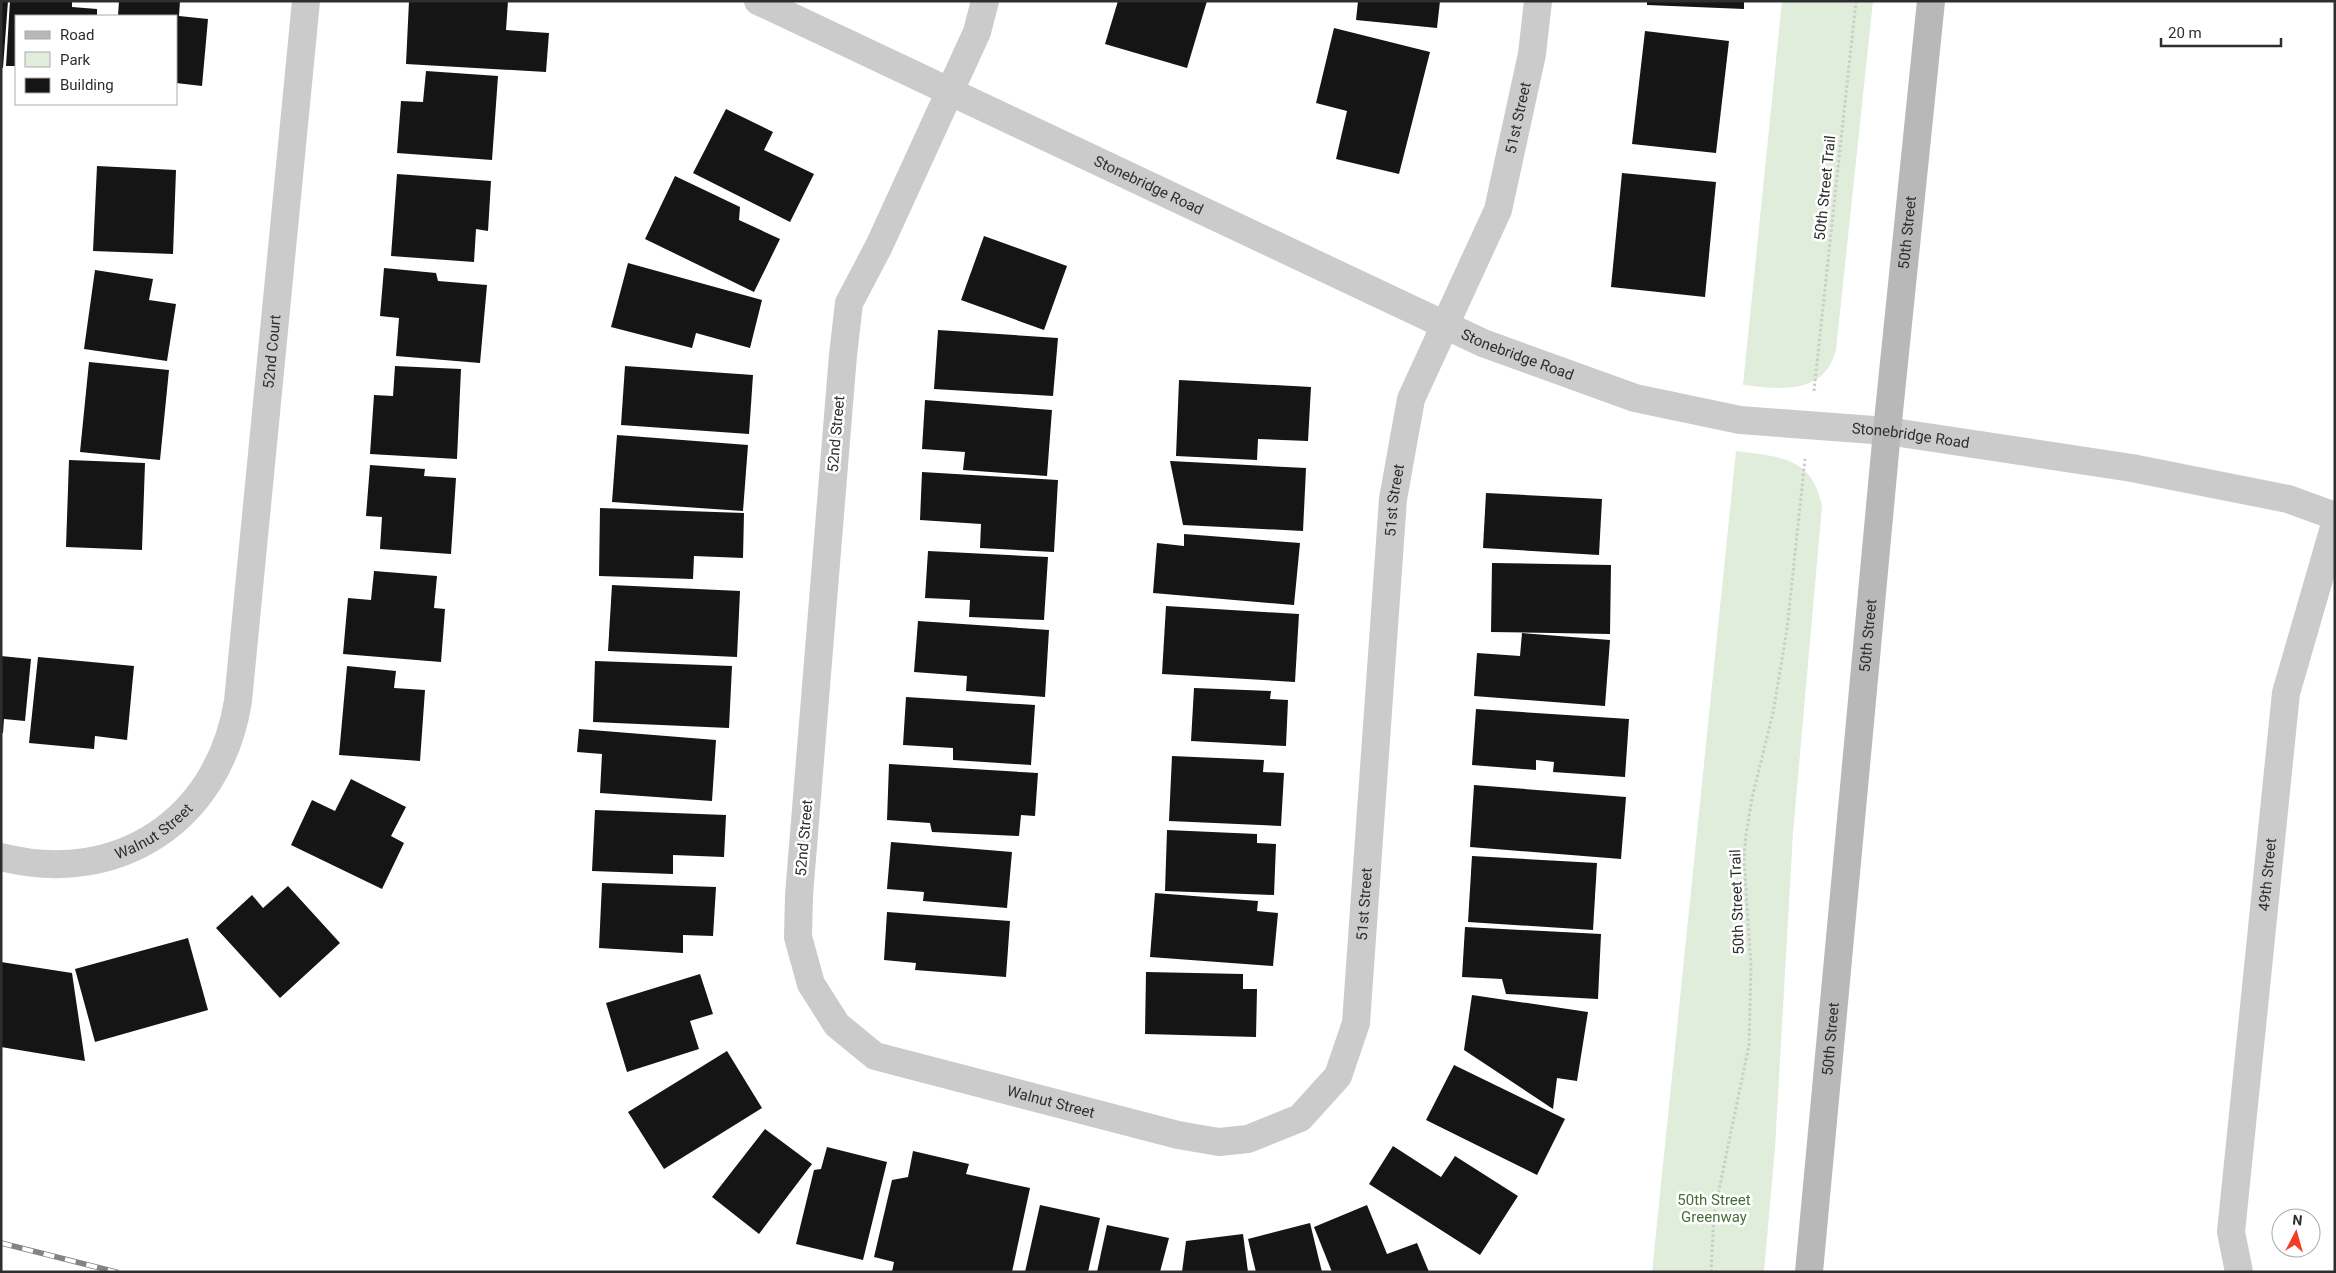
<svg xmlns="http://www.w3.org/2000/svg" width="2336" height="1273" viewBox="0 0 2336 1273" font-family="Roboto,sans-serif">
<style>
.green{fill:#e1eddb}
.building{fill:#151515}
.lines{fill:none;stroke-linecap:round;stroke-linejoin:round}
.path{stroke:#cbcbcb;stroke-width:3;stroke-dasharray:2.5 2.5;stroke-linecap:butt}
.street{stroke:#cbcbcb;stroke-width:28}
.secondary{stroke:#b8b8b8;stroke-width:28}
.rail-casing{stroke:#838383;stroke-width:5.5}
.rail{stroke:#fff;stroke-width:4;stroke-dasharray:11;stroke-linecap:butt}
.labels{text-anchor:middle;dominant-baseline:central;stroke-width:5;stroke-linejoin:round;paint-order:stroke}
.street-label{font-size:15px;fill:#2e2e2e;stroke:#fff}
.park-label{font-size:15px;fill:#476d38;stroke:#fff}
</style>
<rect width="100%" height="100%" fill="#fff"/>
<g class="green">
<path d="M1782,1H1873L1836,350C1824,396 1780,389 1743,385Z"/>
<path d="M1736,451C1779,457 1812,456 1822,506L1793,833L1775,1148L1764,1272H1652Z"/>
</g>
<g class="building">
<polygon points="1,1 8,1 3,68 1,67"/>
<polygon points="10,1 72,1 72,7 97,9 97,16 16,16 16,66 6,66"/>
<polygon points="119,1 180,1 179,16 208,19 202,86 176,83 176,16 118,16"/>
<polygon points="409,1 508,1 506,30 549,33 546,72 406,64"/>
<polygon points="1118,1 1207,1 1187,68 1105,44"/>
<polygon points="1358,1 1440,1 1437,28 1356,20"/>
<polygon points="1647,1 1744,1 1744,9 1647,5"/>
<polygon points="1334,28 1430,52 1399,174 1336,159 1347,111 1316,103"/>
<polygon points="1645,31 1729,41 1716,153 1632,144"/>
<polygon points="426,71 498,76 492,160 397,153 401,101 423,102"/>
<polygon points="726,109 773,132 764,150 814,174 790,222 693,173"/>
<polygon points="97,166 176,170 173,254 93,251"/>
<polygon points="1622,173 1716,182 1705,297 1611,287"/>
<polygon points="397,174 491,181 488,231 476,229 474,262 391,256"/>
<polygon points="675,176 740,207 739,220 780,239 754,292 645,239"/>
<polygon points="984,236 1067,266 1044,330 961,300"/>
<polygon points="628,263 762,300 750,348 696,333 692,348 611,327"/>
<polygon points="384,268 436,273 438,281 487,285 480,363 396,356 399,318 380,316"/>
<polygon points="95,270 153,279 149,300 176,304 167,361 84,349"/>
<polygon points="938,330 1058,338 1053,396 934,389"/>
<polygon points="89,362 169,370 160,460 80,452"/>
<polygon points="395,366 461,369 457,459 370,454 374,395 393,396"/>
<polygon points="625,366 753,375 749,434 621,425"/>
<polygon points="1179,380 1311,387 1308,441 1258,439 1257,460 1176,456"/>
<polygon points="925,400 1052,410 1047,476 963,470 965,452 922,449"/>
<polygon points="617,435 748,445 743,511 612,502"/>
<polygon points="69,460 145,463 142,550 66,547"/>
<polygon points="1170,461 1306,468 1303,531 1183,525"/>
<polygon points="370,465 425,469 424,476 456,478 451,554 380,549 382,517 366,516"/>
<polygon points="922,472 1058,480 1054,552 980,548 981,524 920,520"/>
<polygon points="1486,493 1602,499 1599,555 1483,548"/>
<polygon points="600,508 744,513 743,558 694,556 693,579 599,576"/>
<polygon points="1184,534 1300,543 1294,605 1153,593 1157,543 1184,546"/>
<polygon points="928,551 1048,557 1044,620 969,617 970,600 925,598"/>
<polygon points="1492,563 1611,565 1610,634 1491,632"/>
<polygon points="374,571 437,576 434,608 445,609 441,662 343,654 348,598 371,600"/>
<polygon points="612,585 740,591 737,657 608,651"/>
<polygon points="1166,606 1299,614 1295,682 1162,674"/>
<polygon points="918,621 1049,630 1045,697 966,691 967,676 914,672"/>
<polygon points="1522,633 1610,640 1605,706 1474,696 1477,653 1520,656"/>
<polygon points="1,656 31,659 25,721 4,719 3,733 1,733"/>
<polygon points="38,657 134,666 127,740 95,736 94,749 29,743"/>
<polygon points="595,661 732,666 729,728 593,722"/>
<polygon points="347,666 396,671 394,688 425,690 420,761 339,755"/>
<polygon points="1194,688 1271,691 1270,699 1288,700 1286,746 1191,741"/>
<polygon points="906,697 1035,705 1031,765 953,760 953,748 903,745"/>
<polygon points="1476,709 1629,719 1625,777 1553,772 1554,762 1536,760 1536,770 1472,765"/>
<polygon points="579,729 716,740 712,801 600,793 602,754 577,752"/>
<polygon points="1172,756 1264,760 1263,772 1284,773 1281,826 1169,821"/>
<polygon points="889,764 1038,773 1035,816 1021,815 1019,836 932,832 930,823 887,820"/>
<polygon points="351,779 406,807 391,836 404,843 382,889 291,845 312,800 335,811"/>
<polygon points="1474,785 1626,797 1621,859 1470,847"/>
<polygon points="595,810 726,815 724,857 673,855 673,874 592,871"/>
<polygon points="1167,830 1257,834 1257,843 1276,844 1274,895 1165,891"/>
<polygon points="891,842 1012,852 1007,908 923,901 924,892 887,889"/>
<polygon points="1472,856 1597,863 1593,930 1468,922"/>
<polygon points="602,883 716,887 713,936 683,935 683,953 599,948"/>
<polygon points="288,886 340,943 280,998 216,928 252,895 263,908"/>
<polygon points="1155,893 1258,901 1257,911 1278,913 1273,966 1150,957"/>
<polygon points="887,912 1010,921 1006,977 915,970 916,963 884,960"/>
<polygon points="1465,927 1601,934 1598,999 1506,994 1502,979 1462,977"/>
<polygon points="188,938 208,1010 95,1042 75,969"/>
<polygon points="1,962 72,973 85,1061 1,1047"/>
<polygon points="1146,972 1243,974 1243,989 1257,989 1256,1037 1145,1034"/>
<polygon points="700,974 713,1014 690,1021 699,1049 627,1072 606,1003"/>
<polygon points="1472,995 1588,1012 1577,1081 1557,1078 1553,1109 1464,1050"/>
<polygon points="727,1051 762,1108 664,1169 628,1112"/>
<polygon points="1454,1065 1565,1119 1537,1175 1426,1120"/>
<polygon points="765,1129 812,1164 759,1234 712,1197"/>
<polygon points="1393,1146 1441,1177 1455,1156 1518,1196 1480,1255 1369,1184"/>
<polygon points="827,1147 887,1162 863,1260 796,1244 814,1170 821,1169"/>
<polygon points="913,1151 969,1164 966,1174 1030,1188 1012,1272 892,1272 894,1262 874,1257 892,1180 908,1177"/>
<polygon points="1040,1205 1100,1218 1088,1272 1025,1272"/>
<polygon points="1367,1205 1387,1254 1417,1243 1429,1272 1332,1272 1314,1227"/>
<polygon points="1310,1223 1322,1272 1256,1272 1248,1239"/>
<polygon points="1107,1225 1169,1238 1160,1272 1097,1272"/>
<polygon points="1243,1234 1248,1272 1182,1272 1186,1241"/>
</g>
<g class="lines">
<g class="path">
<polyline points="1814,391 1856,1"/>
<polyline points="1711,1272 1714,1214 1749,1045 1751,966 1744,859 1746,835 1752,798 1773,713 1787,629 1805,459"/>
</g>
<g class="street">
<path id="s1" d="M758,1L1483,343L1635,398L1740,420L1887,431L2132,468L2288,499L2335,516"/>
<path id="s2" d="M985,1L977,32L879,246L849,303L843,355L799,895L798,937L811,984L837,1025L875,1056L1178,1135L1219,1142L1248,1139L1300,1118L1338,1076L1356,1023L1393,499L1411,399L1498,210L1532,54L1538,1"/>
<path id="s3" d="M1,857C118,887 219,820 238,701L306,1"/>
<path id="s4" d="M2239,1272L2231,1232L2286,693L2335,524"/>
</g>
<path class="secondary" id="s5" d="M1809,1272L1887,431L1931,1"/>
<g class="rail-casing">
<polyline id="rail" points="1,1243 116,1272"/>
</g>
<use href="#rail" class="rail"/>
</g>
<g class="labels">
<g class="street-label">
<text stroke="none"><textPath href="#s2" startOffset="2596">51st Street</textPath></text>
<text stroke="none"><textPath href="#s1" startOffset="432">Stonebridge Road</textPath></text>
<text transform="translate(1825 188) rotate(-84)">50th Street Trail</text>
<text stroke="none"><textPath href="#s5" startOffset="1044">50th Street</textPath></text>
<text stroke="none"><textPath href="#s3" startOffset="674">52nd Court</textPath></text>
<text stroke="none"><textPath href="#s1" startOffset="838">Stonebridge Road</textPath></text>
<text transform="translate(836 434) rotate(-85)">52nd Street</text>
<text stroke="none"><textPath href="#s1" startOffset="1242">Stonebridge Road</textPath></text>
<text stroke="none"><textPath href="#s2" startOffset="2191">51st Street</textPath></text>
<text stroke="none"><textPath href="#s5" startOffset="639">50th Street</textPath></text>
<text stroke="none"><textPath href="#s3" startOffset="161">Walnut Street</textPath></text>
<text transform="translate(804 838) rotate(-85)">52nd Street</text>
<text stroke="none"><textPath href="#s4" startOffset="400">49th Street</textPath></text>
<text transform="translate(1737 902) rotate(-92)">50th Street Trail</text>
<text stroke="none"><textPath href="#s2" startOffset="1786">51st Street</textPath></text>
<text stroke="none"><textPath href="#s5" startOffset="234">50th Street</textPath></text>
<text stroke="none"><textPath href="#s2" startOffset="1296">Walnut Street</textPath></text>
</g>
<g class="park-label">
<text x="1714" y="1200">50th Street<tspan x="1714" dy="17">Greenway</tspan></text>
</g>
</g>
<rect width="2336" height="1273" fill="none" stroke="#2e2e2e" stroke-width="5"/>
<rect x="15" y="15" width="162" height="90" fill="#ffffff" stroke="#ababab"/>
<rect x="25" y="31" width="25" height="8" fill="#b8b8b8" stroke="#ababab"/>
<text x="60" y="40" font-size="15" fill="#2e2e2e">Road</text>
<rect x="25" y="52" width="25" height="15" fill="#e1eddb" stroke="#ababab"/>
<text x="60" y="65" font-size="15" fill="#2e2e2e">Park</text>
<rect x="25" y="78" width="25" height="15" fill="#151515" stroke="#ababab"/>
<text x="60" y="90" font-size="15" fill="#2e2e2e">Building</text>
<g transform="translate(2296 1233) rotate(6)"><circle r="24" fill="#ffffff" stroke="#ababab"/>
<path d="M0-4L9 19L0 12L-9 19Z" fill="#f23c24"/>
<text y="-8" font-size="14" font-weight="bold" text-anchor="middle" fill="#2e2e2e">N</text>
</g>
<path d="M2161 38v8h120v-8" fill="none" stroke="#2e2e2e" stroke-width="2.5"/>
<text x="2168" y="38" font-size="15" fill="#2e2e2e" stroke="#ffffff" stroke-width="4" paint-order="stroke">20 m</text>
</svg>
